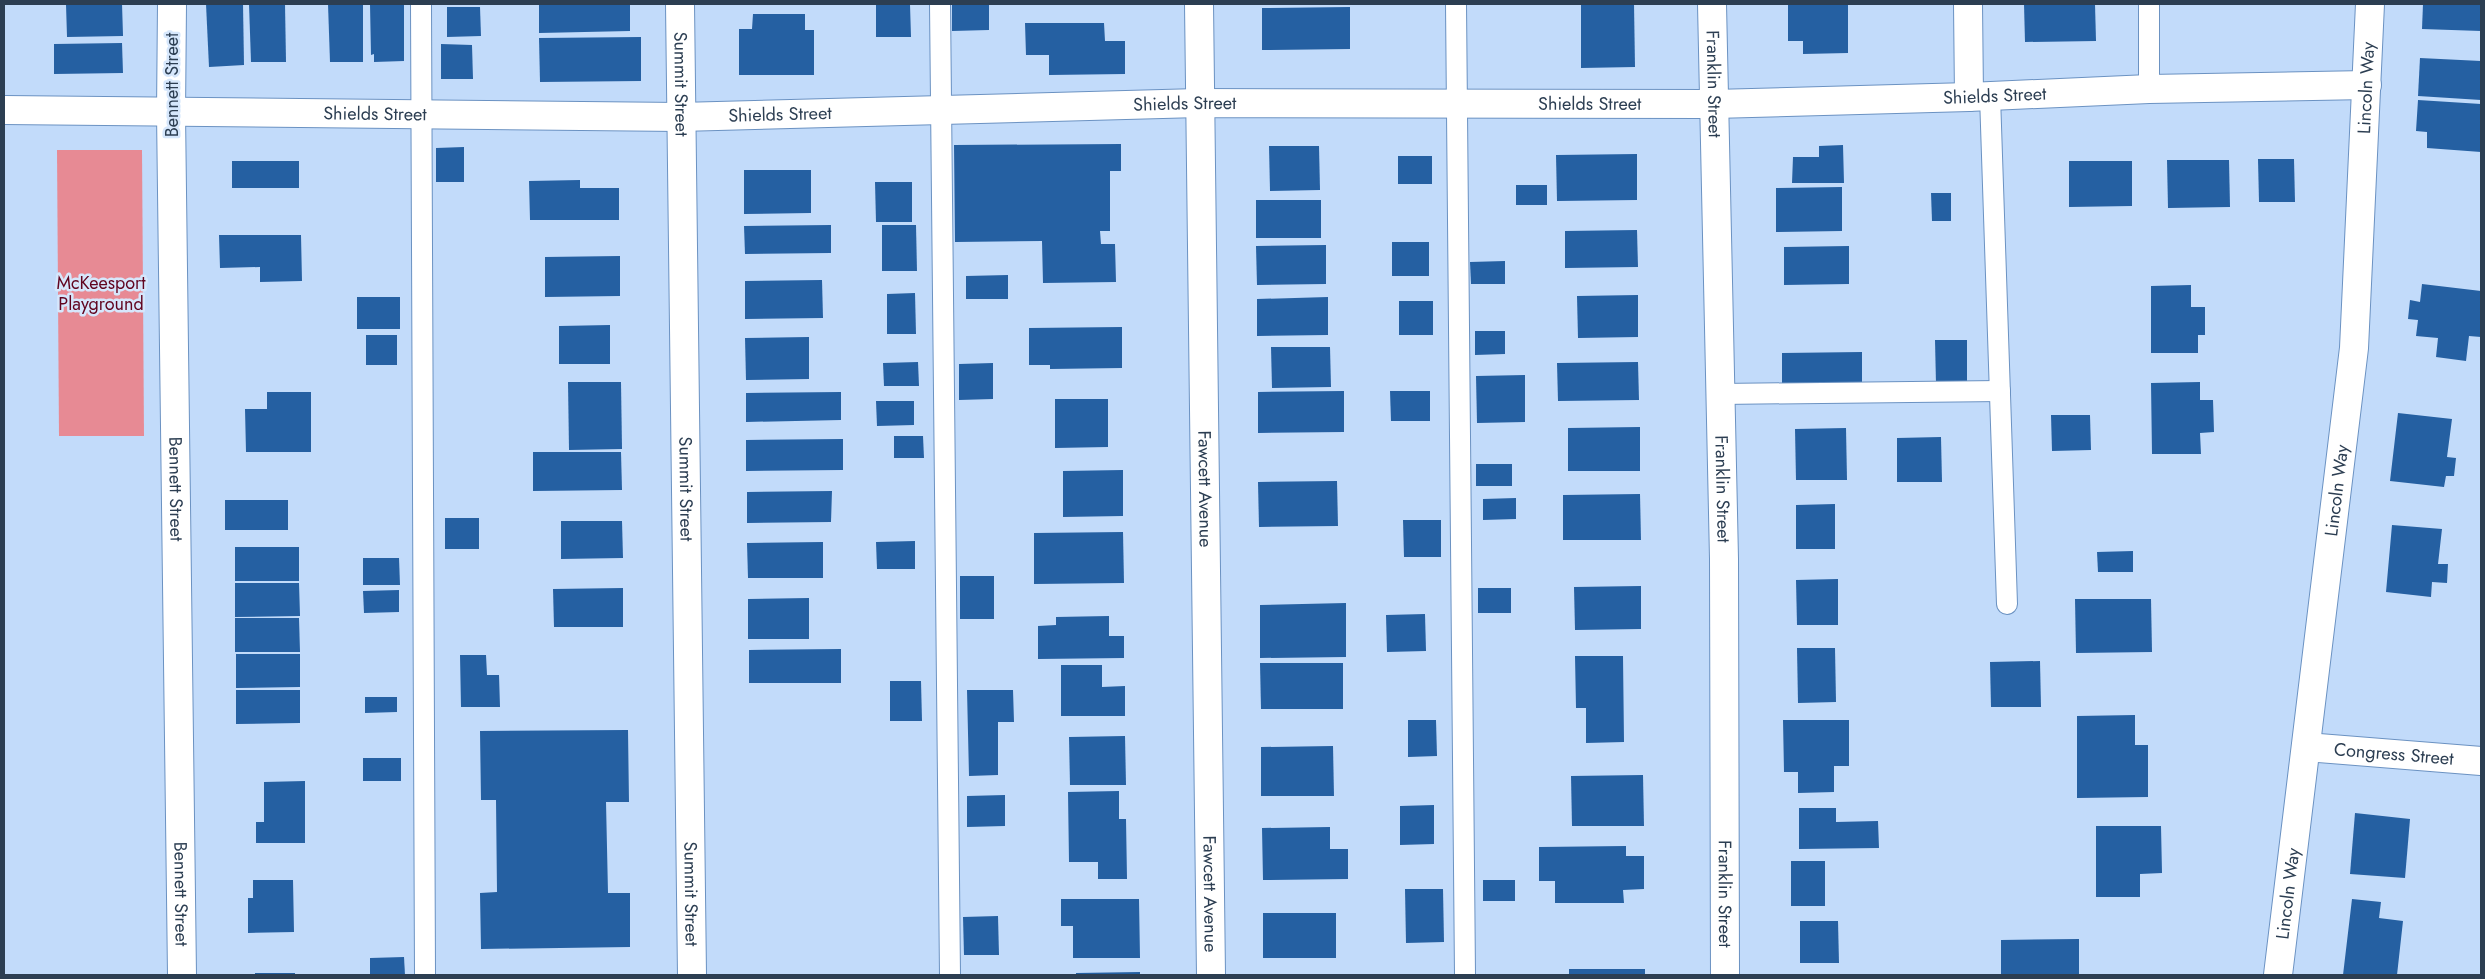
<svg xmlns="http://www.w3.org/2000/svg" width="2485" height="979" viewBox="0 0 2485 979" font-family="Jost,sans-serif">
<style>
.green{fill:#e78a94}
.building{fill:#2560a2}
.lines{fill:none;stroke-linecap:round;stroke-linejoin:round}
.service-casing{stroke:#6b92c2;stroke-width:22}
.minor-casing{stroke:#6b92c2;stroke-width:30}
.secondary-casing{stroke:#6b92c2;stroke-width:30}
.service{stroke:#fff;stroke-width:20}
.minor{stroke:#fff;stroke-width:28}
.secondary{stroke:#fff;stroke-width:28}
.labels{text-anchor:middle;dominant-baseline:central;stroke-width:5;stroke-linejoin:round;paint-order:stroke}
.street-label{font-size:18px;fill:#2c3e52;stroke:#d6e7fc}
.park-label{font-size:18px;fill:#61041f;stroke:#d6e7fc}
</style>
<rect width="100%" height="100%" fill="#c2dbfa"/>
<polygon class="green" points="57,150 142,150 144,436 59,436"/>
<g class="building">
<polygon points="66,4 122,4 123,36 67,37"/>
<polygon points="206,4 243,4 244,65 209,67"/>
<polygon points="249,4 285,4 286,62 251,62"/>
<polygon points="328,4 363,4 363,62 330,62"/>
<polygon points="370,4 404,4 404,61 374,62 374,54 371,55"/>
<polygon points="539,4 630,4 630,31 539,33"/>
<polygon points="876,4 910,4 911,37 876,37"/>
<polygon points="952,4 989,4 989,30 952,31"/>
<polygon points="1581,4 1634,4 1635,67 1581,68"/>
<polygon points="1788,4 1848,4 1848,53 1803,54 1803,41 1788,41"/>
<polygon points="2024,4 2095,4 2096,41 2025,42"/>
<polygon points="2423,4 2481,4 2481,31 2422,29"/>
<polygon points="447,7 480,7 481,36 447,37"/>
<polygon points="1350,7 1350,49 1262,50 1262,8"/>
<polygon points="753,14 805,14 805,30 814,30 814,75 739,75 739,29 752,29"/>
<polygon points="1025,23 1104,23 1105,41 1125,41 1125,74 1049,75 1049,55 1026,55"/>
<polygon points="641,37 641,81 540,82 539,38"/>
<polygon points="122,43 123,73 54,74 54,44"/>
<polygon points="441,44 472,45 473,79 441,79"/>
<polygon points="2420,58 2481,61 2481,100 2418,96"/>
<polygon points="2418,100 2481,104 2481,152 2427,148 2427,132 2416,131"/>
<polygon points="1121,144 1121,171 1110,171 1110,231 1100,231 1101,244 1115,244 1116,282 1043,283 1042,241 955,242 954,145"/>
<polygon points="1843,145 1844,183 1792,183 1793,157 1819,157 1819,146"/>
<polygon points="1269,146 1319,146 1320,190 1270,191"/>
<polygon points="464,147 464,182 436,182 436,148"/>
<polygon points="1637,154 1637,200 1557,201 1556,155"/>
<rect x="1398" y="156" width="34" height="28"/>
<polygon points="2258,159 2294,159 2295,202 2259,202"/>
<polygon points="2167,160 2229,160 2230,207 2168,208"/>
<rect x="232" y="161" width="67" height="27"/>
<polygon points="2069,161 2132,161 2132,206 2069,207"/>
<polygon points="744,170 811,170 811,213 744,214"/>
<polygon points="580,180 580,188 619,188 619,220 530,220 529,181"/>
<polygon points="875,182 912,182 912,222 876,222"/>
<rect x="1516" y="185" width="31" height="20"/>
<polygon points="1842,187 1842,231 1776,232 1776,188"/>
<polygon points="1931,193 1951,193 1951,221 1932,221"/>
<rect x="1256" y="200" width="65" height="38"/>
<polygon points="831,225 831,253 745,254 744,226"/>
<polygon points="882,225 916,225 917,271 882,271"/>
<polygon points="1637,230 1638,267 1565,268 1565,231"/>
<polygon points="219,235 301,235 302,281 260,282 260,267 220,268"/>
<rect x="1392" y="242" width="37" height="34"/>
<polygon points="1326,245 1326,284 1257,285 1256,246"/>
<polygon points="1849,246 1849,284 1784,285 1784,247"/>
<polygon points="620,256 620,296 545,297 545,257"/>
<polygon points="1505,261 1505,284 1471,284 1470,262"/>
<polygon points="1008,275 1008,299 966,299 966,276"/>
<polygon points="822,280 823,318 745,319 745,281"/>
<polygon points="2422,284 2481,291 2481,337 2469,336 2466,361 2436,357 2438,338 2416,336 2418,320 2408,319 2410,300 2420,302"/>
<polygon points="2191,285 2191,307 2205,307 2205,335 2198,335 2198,353 2151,353 2151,286"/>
<polygon points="915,293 916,334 887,334 887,294"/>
<polygon points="1638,295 1638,337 1578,338 1577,296"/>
<rect x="357" y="297" width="43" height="32"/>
<polygon points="1328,297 1328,335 1257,336 1257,299"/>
<rect x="1399" y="301" width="34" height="34"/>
<polygon points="610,325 610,364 559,364 559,326"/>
<polygon points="1122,327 1122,368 1050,369 1050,365 1029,365 1029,328"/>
<polygon points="1475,331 1505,331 1505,354 1475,355"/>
<rect x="366" y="335" width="31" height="30"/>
<polygon points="809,337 809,379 746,380 745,338"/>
<polygon points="1935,340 1967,340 1967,384 1936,384"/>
<polygon points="1271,347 1330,347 1331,387 1272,388"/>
<polygon points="1862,352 1862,385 1782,386 1782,353"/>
<polygon points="918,362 919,386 884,386 883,363"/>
<polygon points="1638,362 1639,400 1558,401 1557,363"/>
<polygon points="993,363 993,399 959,400 959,364"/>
<polygon points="1525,375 1525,422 1477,423 1476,376"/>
<polygon points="568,382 621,382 622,449 569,450"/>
<polygon points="2200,382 2200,400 2213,400 2214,432 2200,433 2201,454 2152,454 2151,383"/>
<polygon points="1344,391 1344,432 1258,433 1258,392"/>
<polygon points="1390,391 1430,391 1430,421 1391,421"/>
<polygon points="267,392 311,392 311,452 246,452 245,409 267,409"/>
<polygon points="841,392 841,420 746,422 746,393"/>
<polygon points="1055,399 1108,399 1108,447 1055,448"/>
<polygon points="876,401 914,401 914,425 877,426"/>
<polygon points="2398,413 2452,419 2447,457 2456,458 2454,476 2446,476 2444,487 2390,481"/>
<polygon points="2051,415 2090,415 2091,450 2052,451"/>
<polygon points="1640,427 1640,471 1568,471 1568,428"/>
<polygon points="1846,428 1847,480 1796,480 1795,429"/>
<polygon points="894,436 923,436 924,458 894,458"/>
<polygon points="1941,437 1942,482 1897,482 1897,438"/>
<polygon points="843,439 843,470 746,471 746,440"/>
<polygon points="533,452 621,452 622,490 533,491"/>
<rect x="1476" y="464" width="36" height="22"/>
<polygon points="1123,470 1123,516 1063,517 1063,471"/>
<polygon points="1337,481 1338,526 1259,527 1258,482"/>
<polygon points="832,491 831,522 747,523 747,492"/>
<polygon points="1640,494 1641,540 1563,540 1563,495"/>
<polygon points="1516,498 1516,519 1483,520 1483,499"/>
<rect x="225" y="500" width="63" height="30"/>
<polygon points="1835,504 1835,549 1796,549 1796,505"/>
<rect x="445" y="518" width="34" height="31"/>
<polygon points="1403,520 1441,520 1441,557 1404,557"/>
<polygon points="561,521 622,521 623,558 561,559"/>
<polygon points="2392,525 2442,529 2438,564 2448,564 2447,583 2432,582 2431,597 2386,592"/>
<polygon points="1123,532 1124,583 1034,584 1034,533"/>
<polygon points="915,541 915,569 877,569 876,542"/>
<polygon points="823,542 823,578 748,578 747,543"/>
<rect x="235" y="547" width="64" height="34"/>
<polygon points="2133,551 2133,572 2098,572 2097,552"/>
<polygon points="363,558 399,558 400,585 363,585"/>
<rect x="960" y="576" width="34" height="43"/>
<polygon points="1838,579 1838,625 1797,625 1796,580"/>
<polygon points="235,583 299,583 300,616 235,617"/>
<polygon points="1641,586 1641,629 1575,630 1574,587"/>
<polygon points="623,588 623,627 554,627 553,589"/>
<rect x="1478" y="588" width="33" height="25"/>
<polygon points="399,590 399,612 364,613 363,591"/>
<polygon points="809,598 809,639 748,639 748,599"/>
<polygon points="2075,599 2151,599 2152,652 2076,653"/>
<polygon points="1346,603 1346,657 1260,658 1260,605"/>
<polygon points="1425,614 1426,651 1387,652 1386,615"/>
<polygon points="1109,616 1109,636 1124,636 1124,658 1038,659 1038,626 1056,625 1056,617"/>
<polygon points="235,618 299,618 300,652 235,652"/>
<polygon points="1797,648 1835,648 1836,702 1798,703"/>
<polygon points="841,649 841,683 749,683 749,650"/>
<polygon points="236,654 300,654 300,687 236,688"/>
<polygon points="460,655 486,655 487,675 499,675 500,707 461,707"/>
<polygon points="1575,656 1623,656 1624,742 1586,743 1586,708 1576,708"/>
<polygon points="2040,661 2041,707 1991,707 1990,662"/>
<polygon points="1260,663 1343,663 1343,709 1261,709"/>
<polygon points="1061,665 1102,665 1102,687 1125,686 1125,716 1061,716"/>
<polygon points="890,681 921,681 922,721 890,721"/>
<polygon points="236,690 300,690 300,723 236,724"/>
<polygon points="967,690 1013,690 1014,722 998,722 998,775 969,776"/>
<polygon points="365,697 397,697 397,712 365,713"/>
<polygon points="2135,715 2135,745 2148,745 2148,797 2077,798 2077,716"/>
<polygon points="1408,720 1436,720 1437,756 1408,757"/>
<polygon points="1783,720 1849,720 1849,766 1834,766 1834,792 1798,793 1798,772 1784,772"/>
<polygon points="628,730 629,802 606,802 608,893 630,893 630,947 481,949 480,893 497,892 496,800 481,800 480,731"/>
<polygon points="1125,736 1126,785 1070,785 1069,737"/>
<polygon points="1333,746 1334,796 1261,796 1261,747"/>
<rect x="363" y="758" width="38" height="23"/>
<polygon points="1643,775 1644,826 1572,826 1571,776"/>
<polygon points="305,781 305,843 256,843 256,822 264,822 264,782"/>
<polygon points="1119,791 1119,819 1126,819 1127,879 1098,879 1098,862 1069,862 1068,792"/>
<polygon points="1005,795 1005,826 967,827 967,796"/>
<polygon points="1434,805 1434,844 1400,845 1400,806"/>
<polygon points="1799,808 1836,808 1836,822 1878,821 1879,848 1799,849"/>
<polygon points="2355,813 2410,819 2405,878 2350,874"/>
<polygon points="2096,826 2161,826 2162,873 2140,874 2140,897 2096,897"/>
<polygon points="1330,827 1330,849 1348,849 1348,879 1263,880 1262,828"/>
<polygon points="1626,846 1626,856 1644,856 1644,889 1623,890 1624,903 1555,903 1555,881 1539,881 1539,847"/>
<rect x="1791" y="861" width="34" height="45"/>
<polygon points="253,880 293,880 294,932 248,933 248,898 253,898"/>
<rect x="1483" y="880" width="32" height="21"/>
<polygon points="1405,889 1443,889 1444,942 1406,943"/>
<polygon points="1061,899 1139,899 1140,958 1073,958 1073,926 1061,926"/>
<polygon points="2352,899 2381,902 2379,918 2403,921 2397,975 2343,975"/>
<rect x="1263" y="913" width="73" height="45"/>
<polygon points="998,916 999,955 964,955 963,917"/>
<polygon points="1800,921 1838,921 1839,963 1800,963"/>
<polygon points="2079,939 2079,975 2001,974 2001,940"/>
<polygon points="404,957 405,975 370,975 370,958"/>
<rect x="1569" y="969" width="76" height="6"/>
<polygon points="1140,972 1140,975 1076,975 1076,973"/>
<rect x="255" y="973" width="40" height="2"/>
</g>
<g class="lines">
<g class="service-casing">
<g id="service">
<polyline points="421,4 425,975"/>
<polyline points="940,4 950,975"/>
<polyline points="1456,4 1465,975"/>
<polyline points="2149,4 2149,89"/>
<polyline points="1990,96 2007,604"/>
<polyline points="1720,394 2000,391"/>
</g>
</g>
<g class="minor-casing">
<g id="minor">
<path id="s1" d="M172,4L171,113L182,975"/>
<path id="s2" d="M680,4L692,975"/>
<path id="s3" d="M1199,4L1211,975"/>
<path id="s4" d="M1712,4L1724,559L1725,975"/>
<polyline points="1968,4 1969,97"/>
<path id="s5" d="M4,110L680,117L1199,103L1714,104L1969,97L2149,89L2367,85"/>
<path id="s6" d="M2306,747L2481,761"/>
</g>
</g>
<g class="secondary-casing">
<g id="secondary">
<path id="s7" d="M2278,975L2354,348L2370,4"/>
</g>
</g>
<use href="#service" class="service"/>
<use href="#minor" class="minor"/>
<use href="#secondary" class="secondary"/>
</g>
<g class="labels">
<g class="street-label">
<text transform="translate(172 85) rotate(-90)">Bennett Street</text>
<text stroke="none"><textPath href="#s2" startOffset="80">Summit Street</textPath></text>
<text stroke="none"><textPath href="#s4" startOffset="80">Franklin Street</textPath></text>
<text stroke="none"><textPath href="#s7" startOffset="892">Lincoln Way</textPath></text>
<text stroke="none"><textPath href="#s5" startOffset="1991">Shields Street</textPath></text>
<text stroke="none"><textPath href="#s5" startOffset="1586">Shields Street</textPath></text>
<text stroke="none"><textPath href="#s5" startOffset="1181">Shields Street</textPath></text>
<text stroke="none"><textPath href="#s5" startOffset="371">Shields Street</textPath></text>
<text stroke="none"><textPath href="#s5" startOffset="776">Shields Street</textPath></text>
<text stroke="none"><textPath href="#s4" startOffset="485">Franklin Street</textPath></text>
<text stroke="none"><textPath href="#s1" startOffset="485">Bennett Street</textPath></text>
<text stroke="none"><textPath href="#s2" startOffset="485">Summit Street</textPath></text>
<text stroke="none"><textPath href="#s3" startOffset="485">Fawcett Avenue</textPath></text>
<text stroke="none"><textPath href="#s7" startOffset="488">Lincoln Way</textPath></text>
<text stroke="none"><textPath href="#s6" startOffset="88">Congress Street</textPath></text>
<text stroke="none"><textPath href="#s7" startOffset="82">Lincoln Way</textPath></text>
<text stroke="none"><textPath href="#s1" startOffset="890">Bennett Street</textPath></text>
<text stroke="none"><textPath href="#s2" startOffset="890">Summit Street</textPath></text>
<text stroke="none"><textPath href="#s3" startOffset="890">Fawcett Avenue</textPath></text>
<text stroke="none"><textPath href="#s4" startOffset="890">Franklin Street</textPath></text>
</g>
<g class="park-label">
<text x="101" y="283">McKeesport<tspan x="101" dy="21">Playground</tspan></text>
</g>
</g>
<rect width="2485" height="979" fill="none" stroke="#2c3e52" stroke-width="10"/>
</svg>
